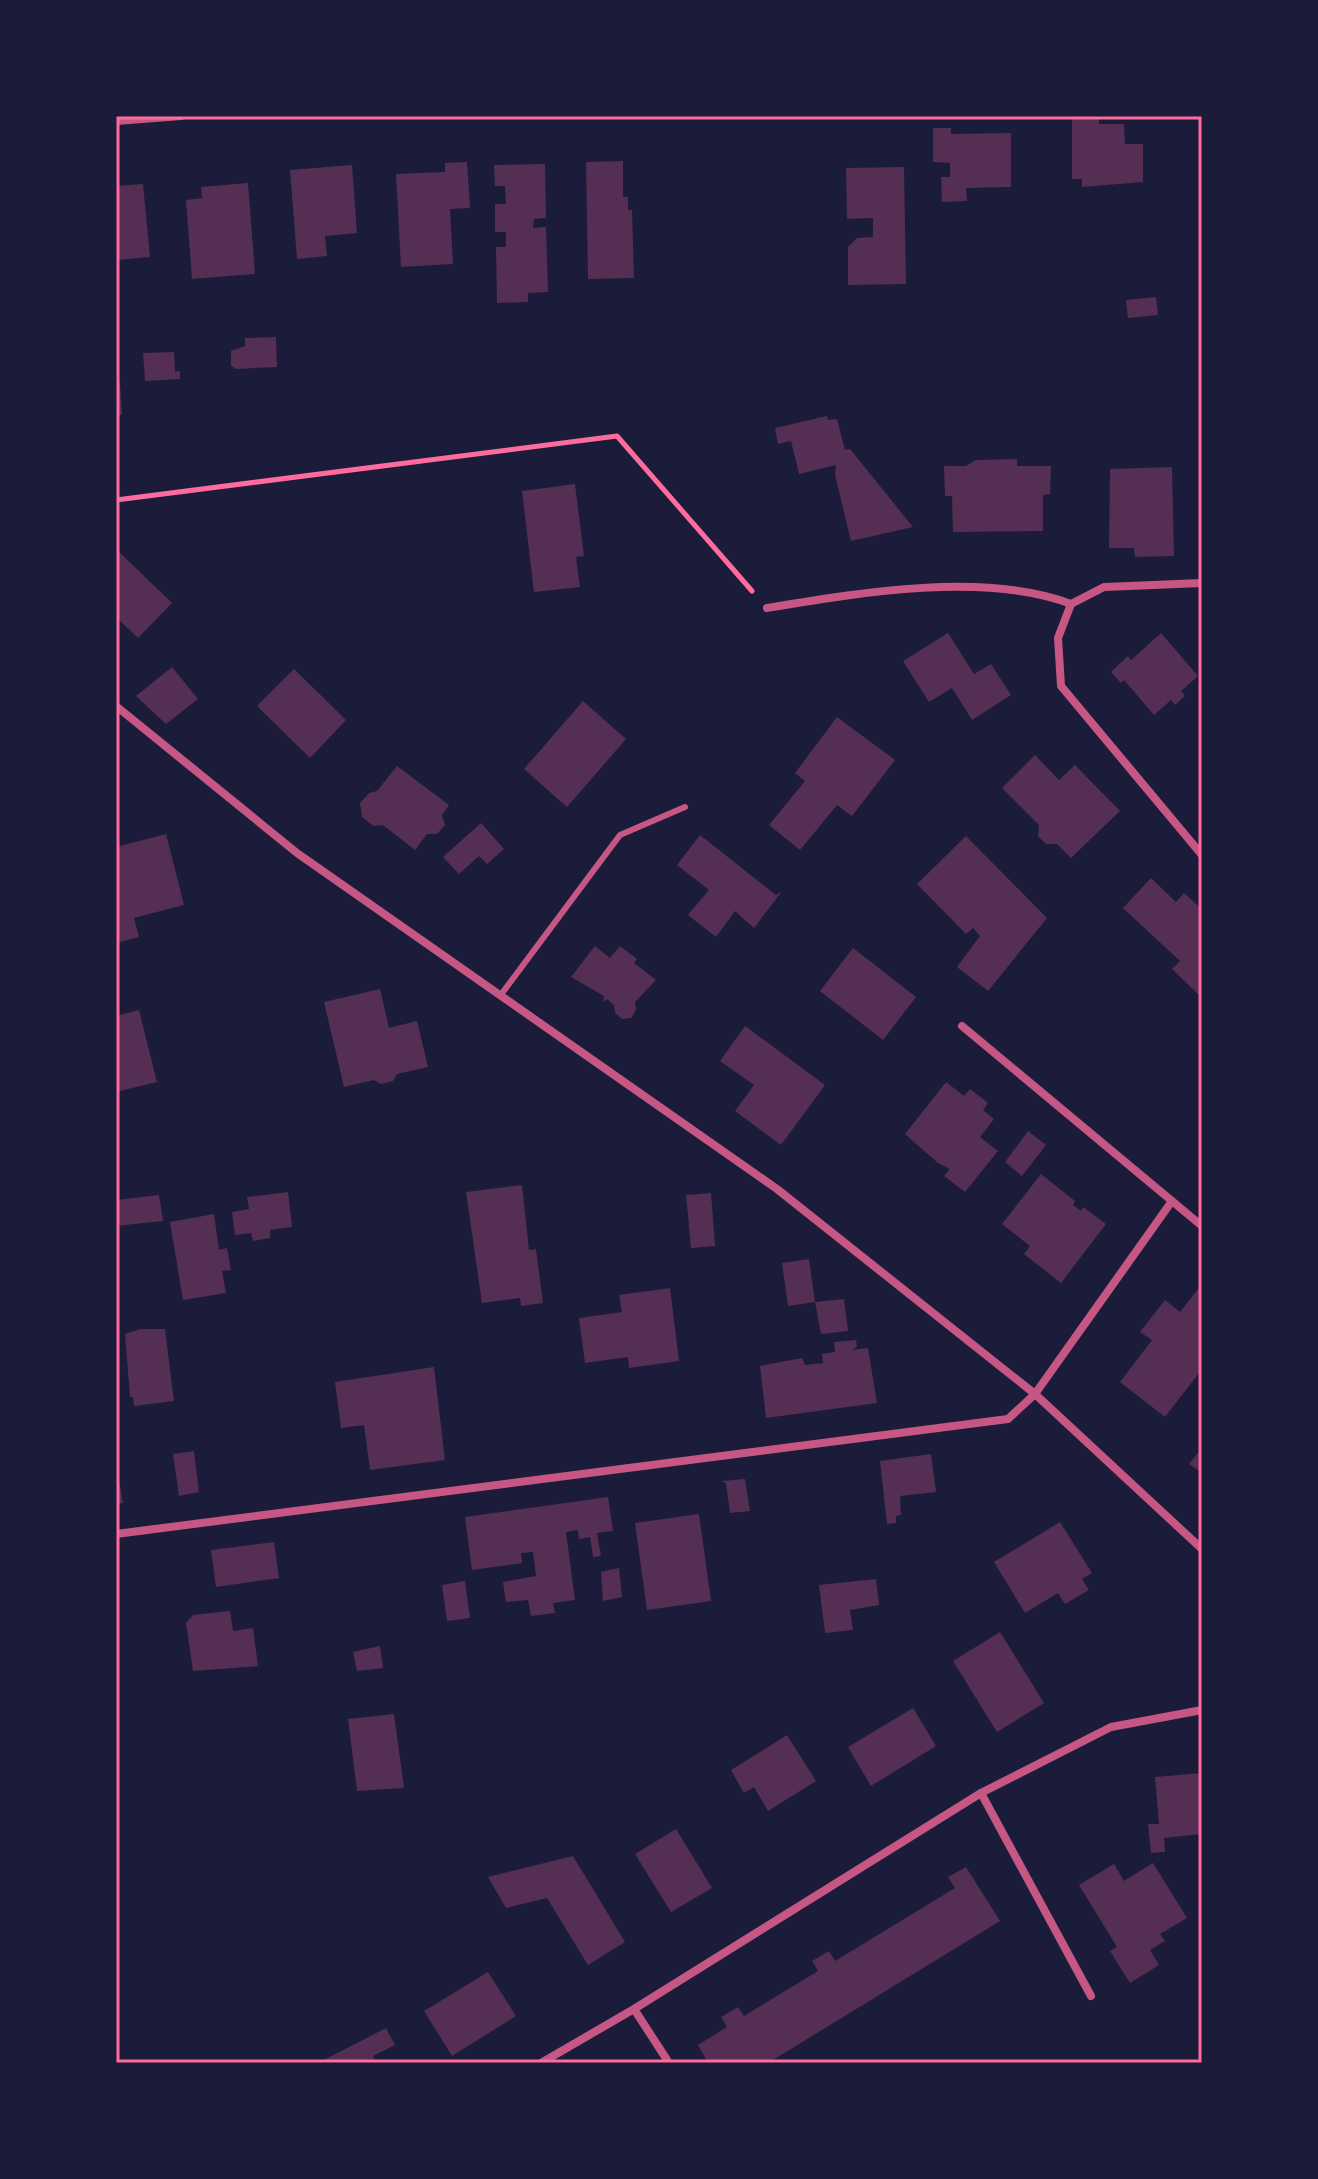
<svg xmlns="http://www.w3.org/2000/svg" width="1318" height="2179" viewBox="0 0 1318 2179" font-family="'Golos Text',sans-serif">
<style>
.building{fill:#542f53}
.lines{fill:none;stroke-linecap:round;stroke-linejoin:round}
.path{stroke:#ff6b9d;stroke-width:5}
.service{stroke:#c65784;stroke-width:6}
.minor{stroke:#c65784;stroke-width:8}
.neatline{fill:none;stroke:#ff6b9d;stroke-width:3}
</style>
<rect width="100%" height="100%" fill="#1b1b3a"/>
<g class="building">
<polygon points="1072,117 1099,117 1099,124 1124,124 1125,144 1143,144 1143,182 1082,187 1082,179 1072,179"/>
<polygon points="933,128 951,128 951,134 1011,133 1011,187 966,188 967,201 942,202 941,177 950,177 950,163 933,162"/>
<polygon points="623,161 623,197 628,197 628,210 632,210 634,278 588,279 586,162"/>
<polygon points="467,162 470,208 450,209 453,264 401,267 396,174 445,172 445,163"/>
<polygon points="545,164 546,218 534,219 533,228 546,227 548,292 528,293 528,302 497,303 496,247 506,247 506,232 495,232 495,204 506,204 505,186 495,186 494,165"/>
<polygon points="352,165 357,233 325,236 327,256 297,259 290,170"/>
<polygon points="904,167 906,284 848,285 848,247 857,238 873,237 873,218 847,219 846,168"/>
<polygon points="248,183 255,274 192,279 186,200 202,198 201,187"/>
<polygon points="143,184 150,257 116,260 116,186"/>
<polygon points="1156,297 1158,315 1128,318 1126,300"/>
<polygon points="276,337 277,367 236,369 231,366 231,351 245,346 245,338"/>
<polygon points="174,352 175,372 180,371 180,379 145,381 143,353"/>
<polygon points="116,382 120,382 122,415 116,415"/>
<polygon points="827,416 828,420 837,419 845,450 850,449 913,527 851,541 835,475 836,465 799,474 791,441 778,444 775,428"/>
<polygon points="1017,459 1017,466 1051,466 1050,494 1043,495 1043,531 953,532 952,496 945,496 944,466 966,466 976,460"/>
<polygon points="1172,467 1174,556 1135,557 1134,548 1109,548 1110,469"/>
<polygon points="575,484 584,556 576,557 580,587 534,592 522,491"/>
<polygon points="116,549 172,603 138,638 116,617"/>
<polygon points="948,633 974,674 991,664 1011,695 972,720 952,688 929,702 903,661"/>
<polygon points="1161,633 1198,676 1181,691 1185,696 1175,705 1171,700 1154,715 1124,680 1121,683 1111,672 1128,656 1131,660"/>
<polygon points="172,667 198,699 166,724 136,696"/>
<polygon points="294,669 346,720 310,758 257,706"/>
<polygon points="583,701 626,739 567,807 524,769"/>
<polygon points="837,717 895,760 852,816 837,805 800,850 769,825 805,781 795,773"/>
<polygon points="1035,755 1059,780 1075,765 1120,811 1071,858 1057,844 1046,844 1038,836 1039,825 1002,788"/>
<polygon points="397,766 449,805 442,815 445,825 437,834 427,834 415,850 383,825 373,826 362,817 360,803 369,793 377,791"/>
<polygon points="481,823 504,849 487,864 479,856 459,874 443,857"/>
<polygon points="166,834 184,905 134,918 139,937 116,943 116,847"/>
<polygon points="700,835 776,895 782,891 754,928 735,911 716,937 688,915 709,890 677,865"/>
<polygon points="966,836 1047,918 988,991 957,967 980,936 973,928 966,934 917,884"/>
<polygon points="1151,878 1176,902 1184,893 1202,909 1202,998 1172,969 1180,961 1123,908"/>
<polygon points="595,946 610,958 620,946 637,959 634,963 656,980 635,1002 636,1010 631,1018 622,1019 615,1013 614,1005 607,999 603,1002 604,996 571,977"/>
<polygon points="853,948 916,997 883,1040 820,991"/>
<polygon points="380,989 389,1028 417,1021 428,1067 397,1074 393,1081 381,1084 374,1080 344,1087 324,1002"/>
<polygon points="139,1010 157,1082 116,1092 116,1016"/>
<polygon points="745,1026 825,1085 781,1145 735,1111 754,1085 720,1061"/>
<polygon points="946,1082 964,1096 970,1089 988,1103 983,1110 994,1119 980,1137 998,1151 965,1192 944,1176 950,1169 938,1163 905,1134"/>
<polygon points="1028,1131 1046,1145 1022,1176 1005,1162"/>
<polygon points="1041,1174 1075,1201 1073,1205 1081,1211 1083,1207 1106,1224 1061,1283 1024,1254 1030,1246 1002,1224"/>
<polygon points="522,1185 529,1250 536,1249 543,1303 521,1306 520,1298 482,1303 466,1192"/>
<polygon points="288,1192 292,1227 270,1230 270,1238 253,1241 251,1233 235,1235 232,1212 249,1209 247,1197"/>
<polygon points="711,1193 715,1246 691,1248 686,1195"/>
<polygon points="159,1195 163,1221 116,1226 116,1200"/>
<polygon points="214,1214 219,1250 227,1248 231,1270 222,1271 226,1293 183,1300 170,1222"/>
<polygon points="809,1259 815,1302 788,1306 782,1263"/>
<polygon points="1202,1284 1202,1369 1165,1417 1120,1382 1152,1340 1140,1332 1165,1300 1180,1312"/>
<polygon points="670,1288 679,1361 629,1368 628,1357 585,1363 579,1318 622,1312 619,1295"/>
<polygon points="844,1299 848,1331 821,1334 815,1302"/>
<polygon points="140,1329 165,1329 174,1401 134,1406 133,1397 130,1397 125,1334"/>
<polygon points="856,1340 857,1347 851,1350 868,1348 877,1403 766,1418 760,1366 802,1358 805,1365 823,1363 822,1354 835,1352 834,1342"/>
<polygon points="434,1367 445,1460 370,1470 364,1425 341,1428 335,1382"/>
<polygon points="1202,1448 1202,1473 1189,1464"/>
<polygon points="194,1451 199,1492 179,1496 173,1454"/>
<polygon points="931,1454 936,1492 900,1496 901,1515 896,1516 896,1523 887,1524 880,1461"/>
<polygon points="116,1463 123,1503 116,1504"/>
<polygon points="745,1479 750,1511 730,1513 726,1484 722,1481"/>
<polygon points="608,1497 613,1531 597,1533 601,1556 593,1557 590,1537 579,1539 578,1530 566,1532 575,1600 553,1603 555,1613 531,1616 528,1600 506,1602 503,1582 536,1576 533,1552 521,1553 522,1563 472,1570 465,1517"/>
<polygon points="699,1514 711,1601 647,1610 635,1523"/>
<polygon points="1060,1522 1092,1573 1082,1579 1089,1590 1065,1604 1058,1593 1025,1613 994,1562"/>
<polygon points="274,1542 279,1578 216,1587 211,1550"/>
<polygon points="619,1568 622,1597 603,1601 601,1572"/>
<polygon points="876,1579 879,1605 850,1610 853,1630 825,1633 819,1585"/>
<polygon points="465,1581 470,1618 447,1621 442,1585"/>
<polygon points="230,1611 233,1631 253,1628 258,1666 193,1671 186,1623 193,1615"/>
<polygon points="1000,1632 1044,1703 997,1732 953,1661"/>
<polygon points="380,1646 383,1668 357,1671 353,1652"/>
<polygon points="913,1708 936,1746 871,1786 848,1747"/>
<polygon points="394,1714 404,1788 357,1791 348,1719"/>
<polygon points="787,1735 816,1781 768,1811 754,1787 744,1793 731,1770"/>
<polygon points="1202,1773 1202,1834 1164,1838 1165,1852 1151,1853 1148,1824 1159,1824 1155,1777"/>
<polygon points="676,1829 712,1888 671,1912 635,1854"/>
<polygon points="573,1856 625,1942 588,1965 547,1898 506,1908 488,1877"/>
<polygon points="1153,1863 1187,1918 1160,1934 1165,1941 1150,1950 1159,1965 1130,1983 1110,1951 1117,1947 1079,1885 1114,1864 1124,1881"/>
<polygon points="966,1867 1000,1921 768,2063 708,2063 698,2045 727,2027 721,2017 738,2007 744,2016 818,1971 812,1961 829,1951 835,1961 955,1888 948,1877"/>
<polygon points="488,1972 516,2016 452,2056 424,2011"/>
<polygon points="386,2028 395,2045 373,2056 376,2063 318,2063"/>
</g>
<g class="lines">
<polyline class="path" points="116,500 617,436 752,591"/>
<polyline class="service" points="500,996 620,835 685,807"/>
<g class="minor">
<polyline points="116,121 181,116"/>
<polyline points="1071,604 1058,638 1061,686 1202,855"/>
<path d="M767,608C857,593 985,571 1071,604L1104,587L1202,583"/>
<polyline points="116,706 297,853 777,1189 1035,1394 1202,1549"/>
<polyline points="962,1026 1202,1226"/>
<polyline points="116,1534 1008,1419 1035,1394 1172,1201"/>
<polyline points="981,1793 1091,1996"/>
<polyline points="634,2009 669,2063"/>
<polyline points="541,2063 634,2009 981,1793 1111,1727 1202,1710"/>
</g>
</g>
<rect width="1318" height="2179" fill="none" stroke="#1b1b3a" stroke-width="236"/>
<rect x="118" y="118" width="1082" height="1943" class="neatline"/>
</svg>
